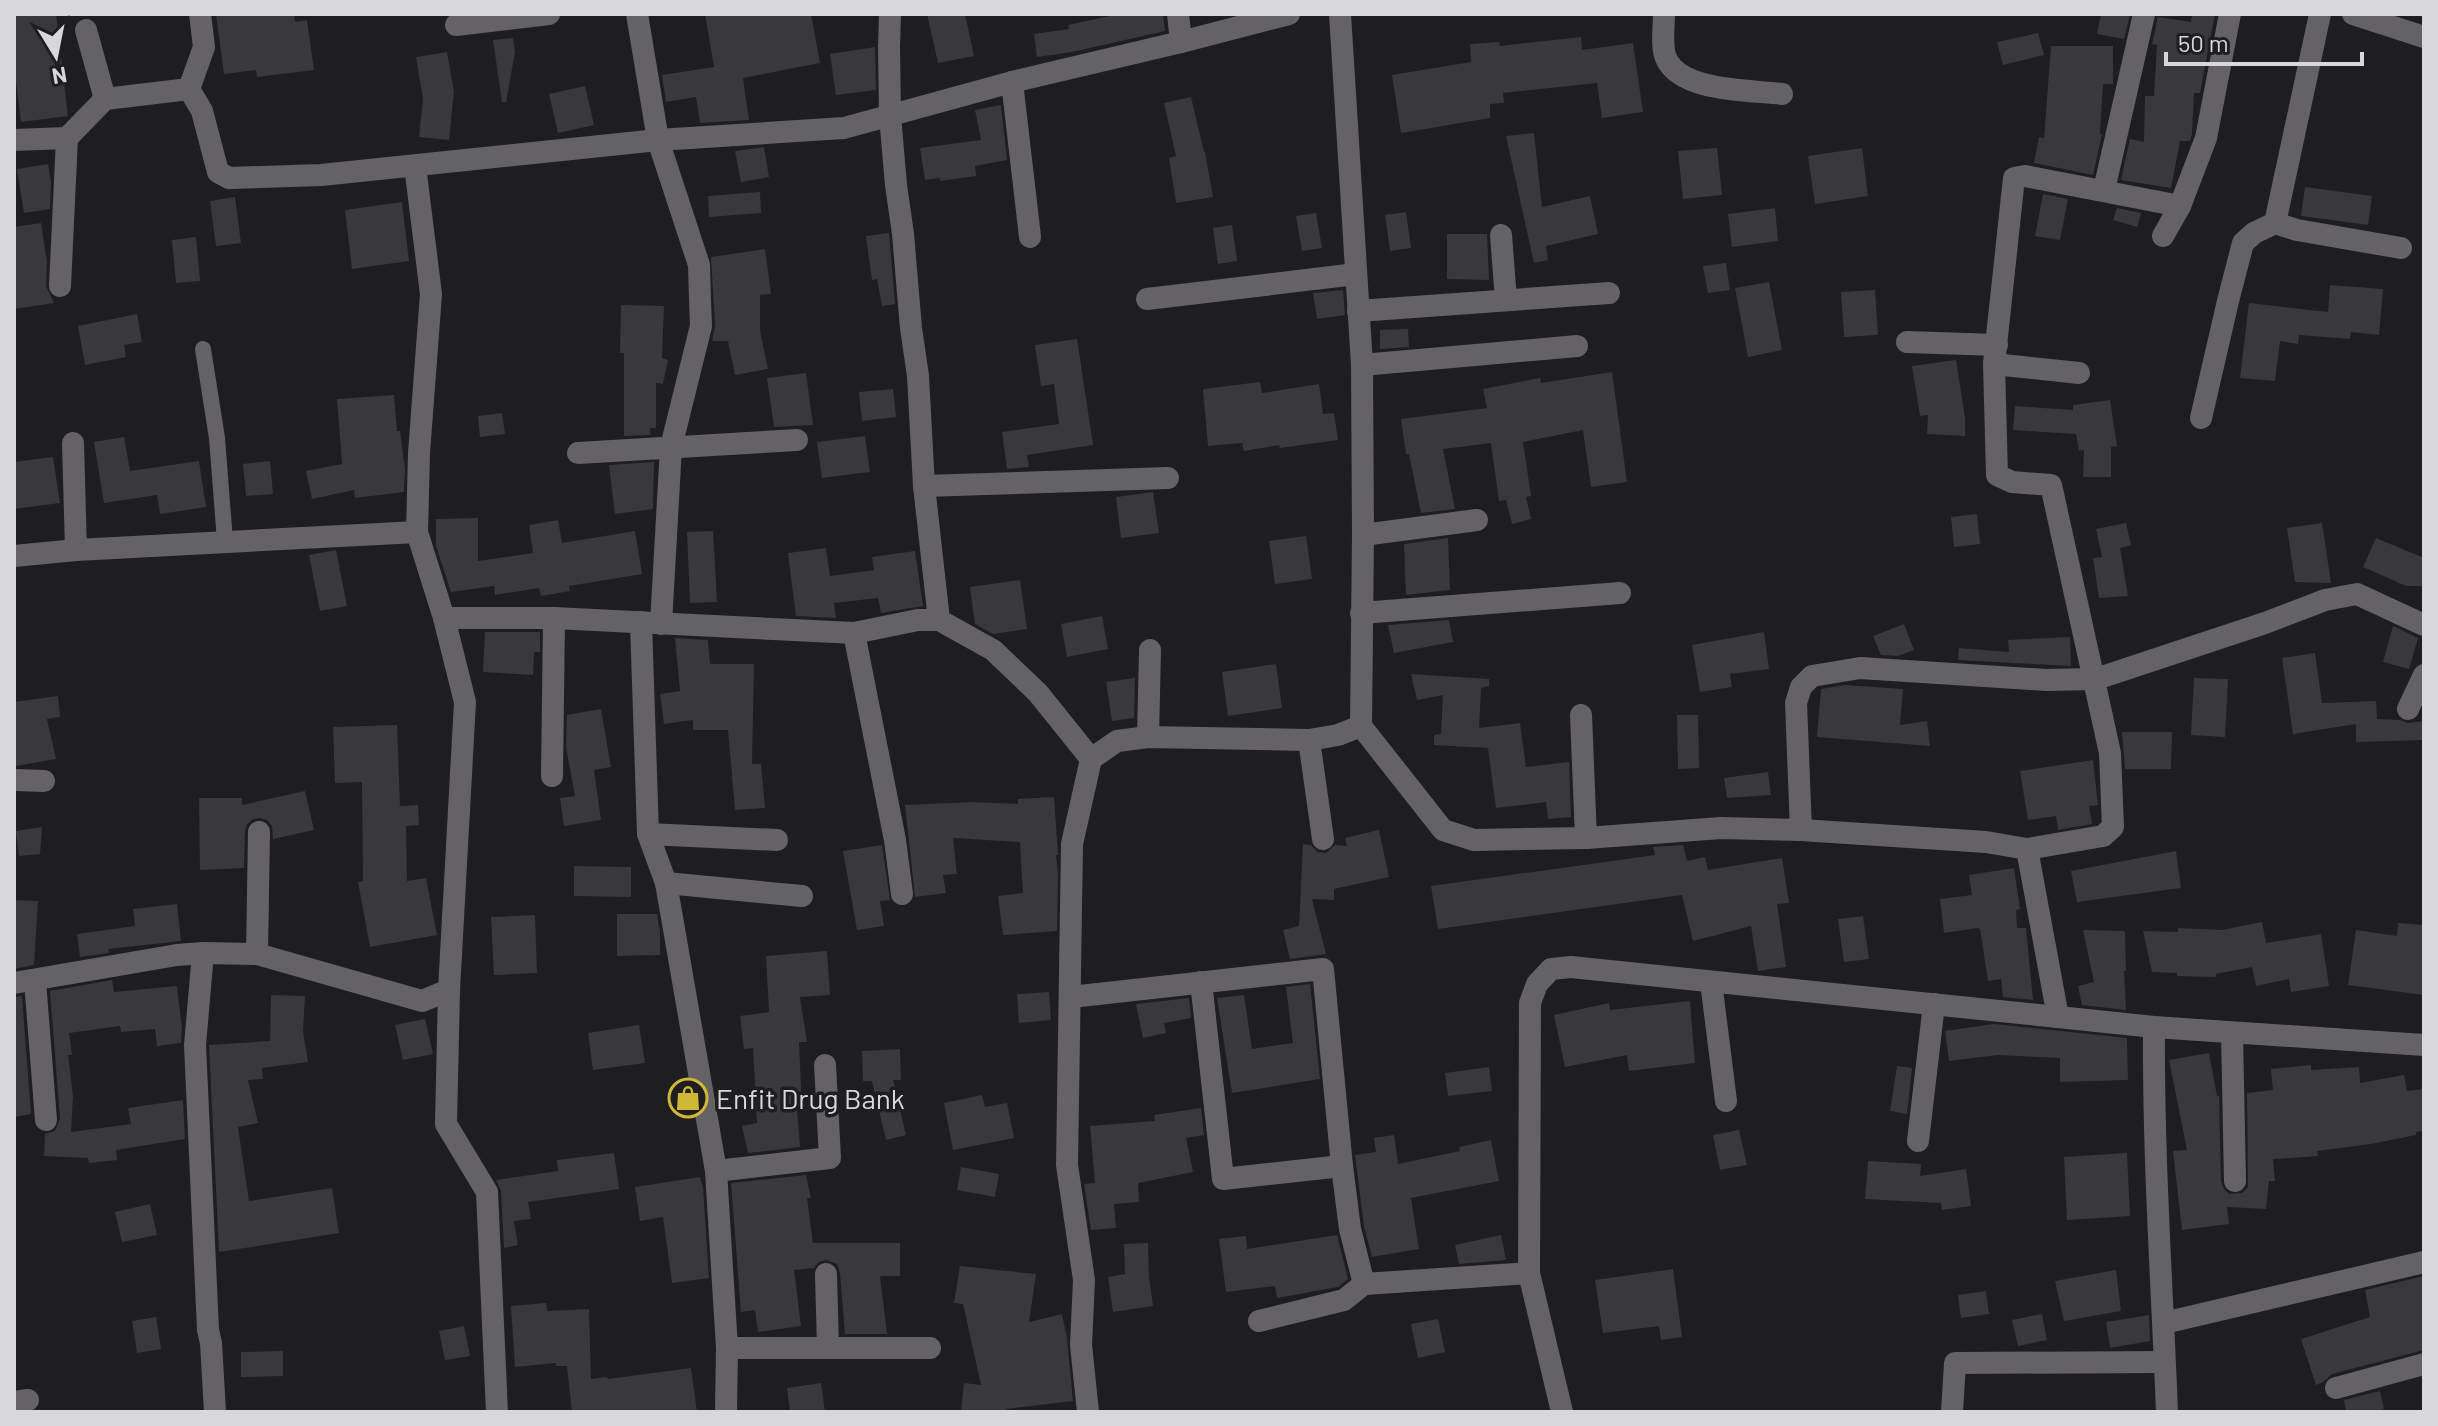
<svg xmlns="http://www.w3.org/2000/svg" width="2438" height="1426" viewBox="0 0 2438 1426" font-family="Barlow,sans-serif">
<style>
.building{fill:#39383a}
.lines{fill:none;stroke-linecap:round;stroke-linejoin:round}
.service{stroke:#646265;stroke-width:16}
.minor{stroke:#646265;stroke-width:22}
.tertiary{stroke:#646265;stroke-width:22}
.labels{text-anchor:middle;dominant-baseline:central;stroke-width:7;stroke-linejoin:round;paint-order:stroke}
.poi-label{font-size:28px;fill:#d8d7d9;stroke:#1e1d1f;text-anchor:start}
</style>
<rect width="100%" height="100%" fill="#1e1d1f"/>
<g class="building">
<polygon points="14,14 56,14 68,116 21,122 14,64"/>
<polygon points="216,14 294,14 295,22 307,20 314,70 257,77 256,70 224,74"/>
<polygon points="705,14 811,14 820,63 743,78 749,120 700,123 696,97 666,102 662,75 714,67"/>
<polygon points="927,14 965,14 974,56 938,63"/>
<polygon points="1119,14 1163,14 1165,31 1072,52 1037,57 1034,34 1069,29 1068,25"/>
<polygon points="2101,14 2130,14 2124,39 2097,34"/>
<polygon points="2192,14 2215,14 2200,93 2194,93 2192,134 2190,141 2180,141 2171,188 2121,180 2130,139 2144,142 2145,96 2154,96 2157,45 2152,44 2158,17 2191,22"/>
<polygon points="2038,33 2044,55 2003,65 1997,42"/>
<polygon points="1581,37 1582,50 1633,43 1643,112 1602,118 1597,83 1503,93 1504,103 1490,104 1490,118 1401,133 1392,75 1471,62 1470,44 1499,42 1500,46"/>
<polygon points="513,38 515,52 506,102 502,102 493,40"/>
<polygon points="2051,46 2113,46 2113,84 2103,84 2100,134 2102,134 2093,175 2034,163 2039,137 2044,138"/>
<polygon points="875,47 876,90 836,95 830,54"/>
<polygon points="447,52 454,92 449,140 419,137 423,99 416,57"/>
<polygon points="585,86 594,125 558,133 549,94"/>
<polygon points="1191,97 1204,152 1205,152 1213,197 1176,203 1169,158 1176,156 1164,103"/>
<polygon points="1001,105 1007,160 975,166 976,176 940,181 940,178 925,180 920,148 981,140 975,110"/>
<polygon points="1534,133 1542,207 1590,196 1598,234 1546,246 1548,260 1534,263 1506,136"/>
<polygon points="764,147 769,177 741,182 735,151"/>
<polygon points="1717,148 1722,195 1683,199 1678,151"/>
<polygon points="1862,148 1868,196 1815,204 1808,156"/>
<polygon points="48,164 51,183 50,209 24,213 17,169"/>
<polygon points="2305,187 2372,196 2368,225 2301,216"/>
<polygon points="760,192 761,213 709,217 708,196"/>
<polygon points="2043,194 2068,199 2060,240 2035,236"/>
<polygon points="235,197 241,243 216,246 210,201"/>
<polygon points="402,202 409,261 352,269 345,210"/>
<polygon points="1775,208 1778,241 1732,247 1728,214"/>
<polygon points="2117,208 2141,213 2137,227 2113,220"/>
<polygon points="1406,212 1411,248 1390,251 1385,215"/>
<polygon points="1316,213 1322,248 1302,251 1296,216"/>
<polygon points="41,223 47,262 46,286 54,303 14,309 14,227"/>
<polygon points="1232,225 1237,261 1218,264 1213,228"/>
<polygon points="889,233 895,304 882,306 877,279 872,280 866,236"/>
<polygon points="1447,234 1487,234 1489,280 1447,279"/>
<polygon points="196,237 200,281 176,283 172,240"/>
<polygon points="765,249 771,294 760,295 760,331 768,369 735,375 728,341 712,341 715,325 711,257"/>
<polygon points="1726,263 1730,290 1708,293 1703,266"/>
<polygon points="1769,282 1782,350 1748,357 1735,288"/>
<polygon points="2330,285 2383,289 2379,335 2351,332 2350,339 2299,335 2298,344 2280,341 2275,381 2240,378 2249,303 2328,312"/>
<polygon points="1343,290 1345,315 1317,319 1313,293"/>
<polygon points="1875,290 1878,335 1844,337 1841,292"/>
<polygon points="621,305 664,306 662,358 668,360 663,384 656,383 656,428 650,428 651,435 624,436 624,353 620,353"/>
<polygon points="137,314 142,342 124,345 126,357 85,365 78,326"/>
<polygon points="1408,329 1409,347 1380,349 1380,330"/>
<polygon points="1077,339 1093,445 1027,455 1029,467 1007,469 1002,432 1059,424 1054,384 1041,386 1035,345"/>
<polygon points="1956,360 1965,418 1965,436 1927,434 1928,415 1920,416 1912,366"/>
<polygon points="1612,372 1627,482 1591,487 1583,430 1523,442 1531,496 1526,497 1531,519 1512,524 1506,500 1499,501 1491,443 1443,449 1455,509 1421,513 1409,454 1406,454 1401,419 1487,408 1483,389 1540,378 1541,383"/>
<polygon points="806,373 813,425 774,427 767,378"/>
<polygon points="1260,382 1262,393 1319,384 1323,414 1334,413 1338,440 1280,448 1279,445 1244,451 1242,443 1208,446 1203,389"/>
<polygon points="893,389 896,417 862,421 859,392"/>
<polygon points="394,395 397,431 400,431 405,469 404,492 355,498 354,490 312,499 306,471 342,464 337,399"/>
<polygon points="2110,400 2117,446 2111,447 2111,477 2083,477 2084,450 2079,451 2076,434 2013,430 2015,406 2073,410 2073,405"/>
<polygon points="502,413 505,434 480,437 478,416"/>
<polygon points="865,436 870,472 822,478 817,442"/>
<polygon points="124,437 130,471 199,461 206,507 160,514 157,495 104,503 94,442"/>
<polygon points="53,457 60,503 14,509 14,462"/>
<polygon points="270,461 273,494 246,496 243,464"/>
<polygon points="654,462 653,509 615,514 609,465"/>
<polygon points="1153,492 1159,533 1121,538 1116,497"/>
<polygon points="1977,514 1980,544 1954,547 1951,517"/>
<polygon points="478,518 478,561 533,553 529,525 558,520 562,543 635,531 642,574 569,586 570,591 541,596 539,588 495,595 494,586 451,592 436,546 436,519"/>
<polygon points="2126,523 2131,545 2120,548 2128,596 2099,598 2093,558 2102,557 2096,529"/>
<polygon points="2322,523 2331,583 2295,582 2287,528"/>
<polygon points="713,531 717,602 690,603 687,532"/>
<polygon points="1306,536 1312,579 1275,584 1269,541"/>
<polygon points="1448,538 1450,590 1406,595 1404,544"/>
<polygon points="2376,538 2424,558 2424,586 2406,586 2363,567"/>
<polygon points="826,548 830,576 874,570 872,557 915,551 923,606 881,613 878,598 834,603 836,618 796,616 788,553"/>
<polygon points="336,550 347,606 320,611 309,555"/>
<polygon points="1020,580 1027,629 993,634 975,624 970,587"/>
<polygon points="1102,616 1108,649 1067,657 1061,624"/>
<polygon points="1449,620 1453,642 1394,653 1388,625"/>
<polygon points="1904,624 1914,650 1898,656 1881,655 1873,636"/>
<polygon points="2393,626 2418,638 2409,669 2383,662"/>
<polygon points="485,632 540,632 540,652 534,652 533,675 483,672"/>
<polygon points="1764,632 1769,669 1730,674 1732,687 1700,692 1692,645"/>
<polygon points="2070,637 2071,666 1958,660 1959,648 2009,652 2008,640"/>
<polygon points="675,638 708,640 710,664 754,664 752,764 761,764 765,808 735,810 728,730 693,730 693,720 664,724 660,694 680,691"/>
<polygon points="2315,653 2322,703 2376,701 2377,719 2399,720 2408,723 2424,721 2424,740 2356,742 2356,724 2293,734 2282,658"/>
<polygon points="1276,664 1282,708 1228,716 1222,672"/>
<polygon points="1411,674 1489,679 1489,686 1481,688 1479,728 1520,723 1526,767 1569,762 1571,817 1548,819 1546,802 1496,808 1488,748 1434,745 1434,735 1441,734 1443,695 1417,700"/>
<polygon points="1135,678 1134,718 1112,721 1106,682"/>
<polygon points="2194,678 2228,679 2225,737 2191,735"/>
<polygon points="1845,685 1903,689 1900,725 1927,721 1930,746 1817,737 1821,689"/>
<polygon points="58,696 60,717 47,719 56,759 16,766 14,756 14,702"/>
<polygon points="601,709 611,767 594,770 601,820 564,826 560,798 575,796 566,747 567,715"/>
<polygon points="1677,715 1698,715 1699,768 1678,769"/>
<polygon points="397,725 400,806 418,805 419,825 406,826 407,881 426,878 437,935 370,947 358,882 363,881 362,782 335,783 333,727"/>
<polygon points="2122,732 2172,732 2171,769 2125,769"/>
<polygon points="2093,760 2098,805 2089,806 2092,824 2058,830 2056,816 2028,820 2020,771"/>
<polygon points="1768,772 1771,795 1727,798 1724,778"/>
<polygon points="305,791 314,830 273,839 272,826 267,820 260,818 253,819 247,824 245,831 244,868 200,870 199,798 242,798 242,805"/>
<polygon points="1054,797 1058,855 1056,855 1058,873 1057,931 1003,935 998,896 1023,893 1020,842 953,838 957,874 943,875 946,893 915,897 905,805 974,802 1018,804 1018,799"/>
<polygon points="42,827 40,854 19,856 16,831"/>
<polygon points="1379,830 1389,877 1334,889 1334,900 1312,899 1326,954 1290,959 1283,930 1299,926 1303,844 1311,845 1317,852 1326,853 1335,845 1347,846 1345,838"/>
<polygon points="882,845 890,900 880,901 884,926 857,930 843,851"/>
<polygon points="1683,845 1687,861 1705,857 1708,870 1782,858 1789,903 1777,904 1786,967 1758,971 1751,926 1693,941 1682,895 1438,929 1431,886 1655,855 1653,847"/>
<polygon points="2176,851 2181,888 2077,902 2071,871"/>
<polygon points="574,866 631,867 631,897 574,896"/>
<polygon points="2014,868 2020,909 2016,910 2017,928 2026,928 2033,1000 2003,997 2001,979 1988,981 1980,929 1977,928 1944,933 1940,899 1972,895 1969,875"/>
<polygon points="14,900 38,901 34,965 14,969"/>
<polygon points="177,904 181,941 108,949 109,953 80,957 77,934 135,926 133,909"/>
<polygon points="617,914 657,914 660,932 660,955 617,956"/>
<polygon points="535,915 537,973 494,975 491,917"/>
<polygon points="1863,916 1869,959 1844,962 1838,919"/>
<polygon points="2262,922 2266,943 2321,934 2329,986 2291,992 2289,979 2256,986 2252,967 2216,974 2216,977 2177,976 2177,973 2152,972 2143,931 2178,932 2178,928 2222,930"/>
<polygon points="2398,923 2424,925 2424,995 2348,985 2356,930 2397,936"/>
<polygon points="2083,930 2125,931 2126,971 2124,971 2126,1010 2082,1005 2078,986 2094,982"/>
<polygon points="827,951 830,995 800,997 807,1042 799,1042 802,1109 797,1109 800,1147 748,1153 742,1126 757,1123 753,1048 744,1049 740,1016 769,1012 766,956"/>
<polygon points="112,980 114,992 177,986 182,1029 181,1043 157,1046 155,1029 121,1032 120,1026 69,1033 72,1055 68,1055 73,1096 71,1132 131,1124 128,1108 183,1100 185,1139 116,1150 117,1160 89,1163 88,1158 44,1156 45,1134 55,1131 60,1119 50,991"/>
<polygon points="1310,984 1320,1079 1232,1093 1217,998 1244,995 1252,1049 1293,1043 1286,987"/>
<polygon points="1049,992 1051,1020 1019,1023 1017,994"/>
<polygon points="271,995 305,996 303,1031 308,1062 262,1068 263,1079 248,1080 258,1123 238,1127 249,1201 332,1188 339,1233 219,1252 209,1045 270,1041"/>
<polygon points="22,996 31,1114 14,1117 14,997"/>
<polygon points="1189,998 1191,1018 1164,1023 1166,1033 1143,1038 1136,1004"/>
<polygon points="1690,1001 1695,1063 1629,1071 1627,1055 1565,1067 1554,1015 1609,1003 1610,1010"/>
<polygon points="425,1019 433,1054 403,1060 395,1025"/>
<polygon points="1994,1024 2127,1038 2128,1080 2060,1082 2060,1058 1998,1055 1949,1061 1945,1031"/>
<polygon points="639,1025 645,1063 593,1070 588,1033"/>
<polygon points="900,1049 901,1080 893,1080 906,1135 886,1140 872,1081 863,1081 862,1051"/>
<polygon points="2209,1053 2217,1096 2219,1096 2221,1181 2224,1189 2229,1194 2242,1193 2248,1187 2247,1093 2273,1090 2271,1069 2311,1065 2311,1070 2359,1067 2360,1083 2404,1075 2407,1091 2424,1089 2424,1131 2416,1132 2416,1135 2371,1144 2317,1151 2318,1156 2273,1159 2275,1181 2269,1181 2266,1209 2227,1207 2229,1224 2182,1230 2173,1151 2187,1150 2169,1060"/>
<polygon points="1897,1066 1912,1068 1907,1114 1890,1111"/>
<polygon points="1489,1067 1492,1091 1448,1096 1445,1073"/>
<polygon points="982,1095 985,1107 1007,1103 1014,1138 953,1150 944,1103"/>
<polygon points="1201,1108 1204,1135 1186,1138 1193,1172 1138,1183 1139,1202 1114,1204 1116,1228 1091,1230 1084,1184 1095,1183 1090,1126 1155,1121 1154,1115"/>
<polygon points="1739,1130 1747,1165 1720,1170 1713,1135"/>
<polygon points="1394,1135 1398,1164 1460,1151 1459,1147 1491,1140 1499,1181 1411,1198 1419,1249 1372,1257 1364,1226 1355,1155 1376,1152 1374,1138"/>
<polygon points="614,1153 619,1189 528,1202 531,1219 514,1221 518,1245 504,1248 501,1191 496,1180 558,1171 557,1160"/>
<polygon points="2127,1153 2130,1216 2067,1220 2064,1157"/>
<polygon points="1868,1161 1921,1164 1920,1176 1966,1169 1971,1206 1942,1210 1941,1203 1865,1199"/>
<polygon points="961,1167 999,1174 995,1197 957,1190"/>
<polygon points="806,1175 811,1198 807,1198 813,1243 900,1243 900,1276 880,1276 887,1334 845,1334 840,1273 837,1264 826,1260 819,1262 814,1268 794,1270 801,1326 758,1332 755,1310 741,1312 731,1183"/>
<polygon points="700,1177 703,1188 709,1278 672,1283 663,1217 640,1221 635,1187"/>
<polygon points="150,1204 157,1235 122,1242 115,1212"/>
<polygon points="1337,1235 1348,1279 1338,1287 1277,1298 1275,1286 1226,1292 1219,1239 1246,1236 1247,1249"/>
<polygon points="1501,1235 1506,1260 1459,1264 1455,1245"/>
<polygon points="1148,1243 1149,1277 1153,1306 1113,1312 1108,1277 1125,1274 1124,1244"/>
<polygon points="960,1266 1036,1274 1029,1322 1062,1314 1067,1338 1073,1401 1006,1409 1006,1412 961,1412 964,1383 981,1385 963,1304 954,1303"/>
<polygon points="1673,1269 1682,1337 1661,1340 1659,1326 1603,1333 1595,1280"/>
<polygon points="2116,1270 2121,1311 2064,1321 2055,1281"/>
<polygon points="2424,1276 2424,1350 2332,1374 2323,1382 2316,1385 2301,1339 2370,1317 2365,1290"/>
<polygon points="1986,1291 1989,1314 1961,1318 1958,1295"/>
<polygon points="546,1303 547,1311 589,1309 591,1379 607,1377 608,1379 691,1368 697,1412 572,1412 567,1366 556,1366 556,1363 515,1367 511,1306"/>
<polygon points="2042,1314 2047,1340 2018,1346 2012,1320"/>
<polygon points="2149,1315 2150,1341 2110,1348 2106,1322"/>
<polygon points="156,1317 161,1349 137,1353 132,1321"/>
<polygon points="1438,1319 1445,1352 1418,1358 1411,1324"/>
<polygon points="464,1326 470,1356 445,1360 439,1331"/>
<polygon points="283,1351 283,1376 241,1377 241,1352"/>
<polygon points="821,1383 825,1412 790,1412 787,1388"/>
<polygon points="2380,1391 2384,1409 2373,1412 2346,1412 2344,1400"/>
</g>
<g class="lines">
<polyline class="service" points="203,349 217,438 225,541"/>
<g class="minor">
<polyline points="637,14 658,140 699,265 700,300 701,326 671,447 661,624"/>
<polyline points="890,14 889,47 890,116 896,185 903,234 911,328 918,376 924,486 939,620 993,650 1038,693 1091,759 1072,844 1067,1165 1084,1280 1081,1345 1088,1412"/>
<polyline points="1178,14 1181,42"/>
<polyline points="1340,14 1362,365 1363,535 1361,726 1443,830 1474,840 1586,838 1721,828 1801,830 1986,842 2027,849 2058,1017 2154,1027 2424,1045"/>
<path d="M1664,14C1664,26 1661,47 1666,58C1680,92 1751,90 1782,94"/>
<polyline points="456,25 549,14"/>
<polyline points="86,30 105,99"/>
<polyline points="1012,82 1030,237"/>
<polyline points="189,89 204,47 200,14"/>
<polyline points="415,166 431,294 419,453 417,532"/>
<polyline points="2104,190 2144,14"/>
<polyline points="2275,223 2297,230 2401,248"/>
<polyline points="1501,235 1506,300"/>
<polyline points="2163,236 2180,206"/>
<polyline points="60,286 67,138"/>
<polyline points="1147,299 1356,274"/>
<polyline points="1358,311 1609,293"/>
<polyline points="1907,342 1997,345"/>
<polyline points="1994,364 2079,373"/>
<polyline points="1362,365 1577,346"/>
<polyline points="2201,418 2228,301 2243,243 2254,233 2275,223 2320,14"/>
<polyline points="73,443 76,550"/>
<polyline points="578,453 797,440"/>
<polyline points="924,486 1168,478"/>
<polyline points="1363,535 1477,520"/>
<polyline points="14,556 76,550 417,532 444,618"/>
<polyline points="1361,613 1620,593"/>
<polyline points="641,622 648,834 666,883 716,1171 727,1348 726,1412"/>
<polyline points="854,633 895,840 902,894"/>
<polyline points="2408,709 2424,675"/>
<polyline points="1581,715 1586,838"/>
<polyline points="1148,737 1150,650"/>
<polyline points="1309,740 1323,839"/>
<polyline points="1091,759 1117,741 1148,737 1309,740 1338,735 1361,726"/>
<polyline points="552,776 554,618"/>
<polyline points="14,780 44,781"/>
<polyline points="1801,830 1796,703 1801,687 1812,676 1860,668 2047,680 2096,679 2265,623 2325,600 2357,594 2424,625"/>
<polyline points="648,834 777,840"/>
<polyline points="2027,849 2103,836 2113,827 2110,753 2051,485 2012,482 1997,475 1994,364 2014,178 2025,176 2180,206 2206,138 2230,14"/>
<polyline points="666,883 802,896"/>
<polyline points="257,954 259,832"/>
<polyline points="35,981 46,1120"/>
<polyline points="1201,982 1223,1179 1342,1166 1350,1229 1364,1284 1529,1273 1562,1412"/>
<polyline points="1711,982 1726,1101"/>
<polyline points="14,983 177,955 203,953"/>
<polyline points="449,990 446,1124 487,1192 497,1412"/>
<polyline points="1071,997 1323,969 1342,1166"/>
<path d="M2154,1027C2153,1156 2162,1284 2167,1412"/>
<polyline points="2232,1033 2235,1181"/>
<polyline points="1918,1141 1934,1004"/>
<polyline points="716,1171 830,1158 825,1065"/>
<polyline points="1529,1273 1530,1003 1537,984 1551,969 1571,967 2058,1017"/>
<polyline points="826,1274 828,1348"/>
<polyline points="1259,1321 1344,1300 1364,1284"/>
<polyline points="2164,1323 2424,1262"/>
<polyline points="727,1348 930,1348"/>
<polyline points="2336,1388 2424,1364"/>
<polyline points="14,1402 28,1400"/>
<polyline points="215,1412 211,1343 208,1330 195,1045 203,953 257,954 422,1001 449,990 465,702 444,618 554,618 854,633 918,620 939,620"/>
<polyline points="1952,1412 1955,1363 2164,1362"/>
</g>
<g class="tertiary">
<polyline points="2353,14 2424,37"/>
<polyline points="14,140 67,138 105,99 189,89 202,111 218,172 229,178 321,175 658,140 844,128 1012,82 1181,42 1289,14"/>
</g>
</g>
<defs>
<g id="shop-ring" transform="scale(2)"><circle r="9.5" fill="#1e1d1f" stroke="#d1b736" stroke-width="1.5"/><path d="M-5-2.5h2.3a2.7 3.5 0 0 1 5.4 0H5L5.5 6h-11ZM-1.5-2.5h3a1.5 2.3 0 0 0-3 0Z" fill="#d1b736"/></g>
</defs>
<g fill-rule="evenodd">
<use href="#shop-ring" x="688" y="1098"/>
</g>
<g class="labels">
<g class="poi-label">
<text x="716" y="1098">Enfit Drug Bank</text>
</g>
</g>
<rect width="2438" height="1426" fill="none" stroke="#d8d7d9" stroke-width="32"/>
<g transform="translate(56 56) rotate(170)" stroke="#1e1d1f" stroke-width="6" paint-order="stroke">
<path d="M0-6L14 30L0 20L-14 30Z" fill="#d8d7d9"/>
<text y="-12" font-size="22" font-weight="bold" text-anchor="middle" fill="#d8d7d9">N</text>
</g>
<path d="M2166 52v12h196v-12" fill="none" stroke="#d8d7d9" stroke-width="4"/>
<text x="2178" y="52" font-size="24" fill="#d8d7d9" stroke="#1e1d1f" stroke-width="6" paint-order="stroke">50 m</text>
</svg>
